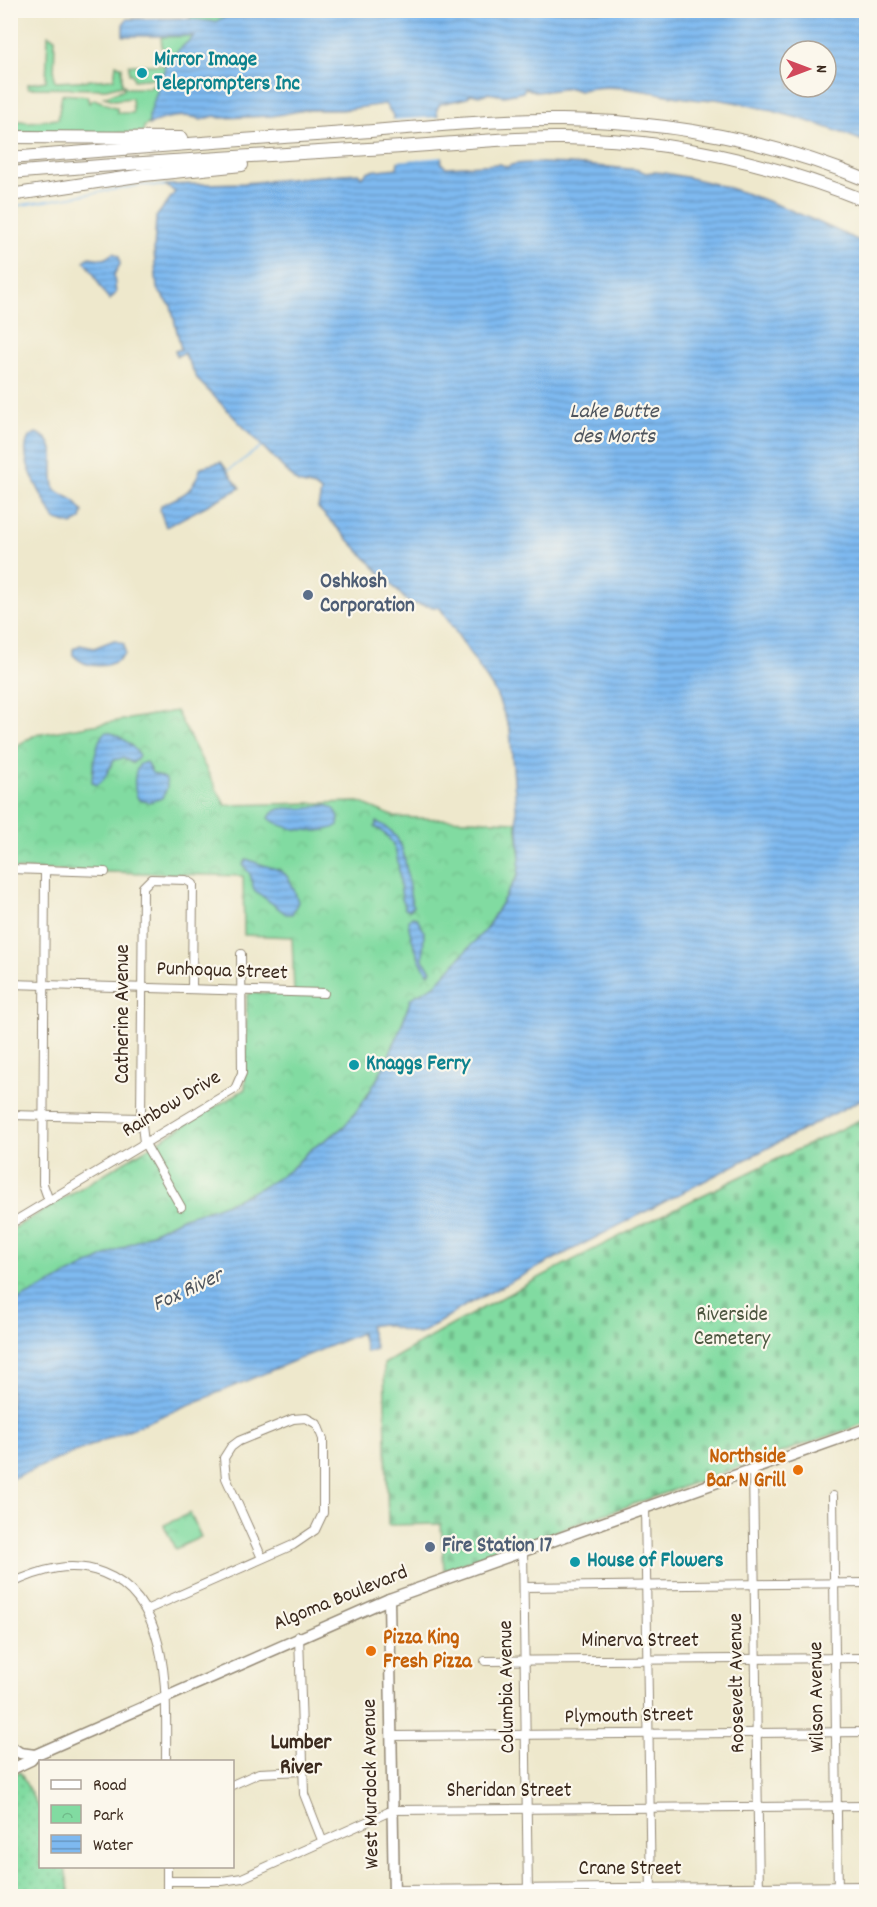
<svg xmlns="http://www.w3.org/2000/svg" width="877" height="1907" viewBox="0 0 877 1907" font-family="Dekko,sans-serif">
<style>
.grass{fill:#81dba1;stroke:#5e8260;stroke-width:1.5}
.cemetery{fill:url(#cemetery-stones);stroke:#5e8260;stroke-width:1.5}
.park{fill:url(#park-crowns);stroke:#5e8260;stroke-width:1.5}
.garden{fill:url(#garden-dots);stroke:#5e8260;stroke-width:1.5}
.water{fill:url(#water-rules);stroke:#5c7287;stroke-width:1.5;fill-rule:evenodd}
.pier{fill:#eee8cc}
.lines{fill:none;stroke-linecap:round;stroke-linejoin:round}
.stream{stroke:#7eb9f0;stroke-width:1.5}
.minor-casing{stroke:#948975;stroke-width:10}
.major-casing{stroke:#948975;stroke-width:13}
.highway-casing{stroke:#948975;stroke-width:14}
.minor{stroke:#fff;stroke-width:8}
.major{stroke:#fff;stroke-width:10}
.highway{stroke:#fff;stroke-width:12}
.culture-dot{fill:#0f9aa8;stroke:#fbf7ec;stroke-width:2}
.service-dot{fill:#5c6f8a;stroke:#fbf7ec;stroke-width:2}
.food-dot{fill:#e8710a;stroke:#fbf7ec;stroke-width:2}
.labels{text-anchor:middle;dominant-baseline:central;stroke-width:4.5;stroke-linejoin:round;paint-order:stroke}
.culture-label{font-size:21px;font-weight:bold;fill:#0d838f;stroke:#fbf7ec;text-anchor:start}
.service-label{font-size:21px;font-weight:bold;fill:#4e5e75;stroke:#fbf7ec;text-anchor:start}
.street-label{font-size:21px;fill:#3b2a1e;stroke:#fbf7ec}
.park-label{font-size:21px;fill:#4c563f;stroke:#fbf7ec}
.food-label{font-size:21px;font-weight:bold;fill:#c56008;stroke:#fbf7ec;text-anchor:end}
.water-label{font-size:22px;font-style:italic;fill:#4f555d;stroke:#fbf7ec}
.neighbourhood-label{font-size:22px;font-weight:bold;fill:#3b2a1e;stroke:#fbf7ec}
</style>
<defs>
<pattern id="cemetery-stones" width="16" height="16" patternUnits="userSpaceOnUse" patternTransform="scale(1.5)"><rect width="16" height="16" fill="#81dba1"/><path d="M2 7V4a2 2 0 0 1 4 0v3zM10 15v-3a2 2 0 0 1 4 0v3z" fill="#70bc8a"/></pattern>
<pattern id="park-crowns" width="20" height="18" patternUnits="userSpaceOnUse" patternTransform="scale(1.5)"><rect width="20" height="18" fill="#81dba1"/><path d="M2 6a3 3 0 1 1 6 0M12 15a3 3 0 1 1 6 0" fill="none" stroke="#70bc8a"/></pattern>
<pattern id="garden-dots" width="8" height="8" patternUnits="userSpaceOnUse" patternTransform="scale(1.5)"><rect width="8" height="8" fill="#81dba1"/><path d="M2 2h.1M6 6h.1" fill="none" stroke="#70bc8a" stroke-width="1.8" stroke-linecap="round"/></pattern>
<pattern id="water-rules" width="6" height="5" patternUnits="userSpaceOnUse" patternTransform="scale(1.5)"><rect width="6" height="5" fill="#7eb9f0"/><path d="M0 2.5h6" fill="none" stroke="#6897c2"/></pattern>
</defs>
<rect width="100%" height="100%" fill="#fbf7ec"/>
<filter id="ink" filterUnits="userSpaceOnUse"><feTurbulence type="fractalNoise" baseFrequency=".0167" numOctaves="2"/><feDisplacementMap in="SourceGraphic" scale="12" xChannelSelector="R" yChannelSelector="G"/><feConvolveMatrix kernelMatrix="1 2 1 2 8 2 1 2 1" color-interpolation-filters="sRGB"/></filter>
<filter id="wash" filterUnits="userSpaceOnUse"><feTurbulence type="fractalNoise" baseFrequency=".008" numOctaves="4" result="noise"/><feDisplacementMap in="SourceGraphic" scale="24" xChannelSelector="R" yChannelSelector="G"/><feGaussianBlur stdDeviation="1.35" result="paint"/><feColorMatrix in="noise" values="0 0 0 0 0 0 0 0 0 0 0 0 0 0 0 0 0 1.4 0 .05"/><feComposite in="paint" operator="in"/></filter>
<g filter="url(#wash)">
<rect width="100%" height="100%" fill="#eee8cc"/>
<g class="grass">
<polygon points="191,11 237,11 218,22 191,20"/>
<polygon points="48,35 55,38 54,79 56,82 114,79 116,64 122,67 122,83 127,88 148,88 155,83 155,78 134,80 132,74 129,74 129,65 164,65 161,37 194,36 167,61 149,123 144,127 143,133 11,132 12,120 29,122 58,119 62,94 87,96 89,103 94,99 117,108 117,113 133,113 132,98 114,100 104,97 124,89 123,85 106,89 28,88 28,84 46,81"/>
</g>
<path class="cemetery" d="M866,1117V1423L444,1570L441,1524L388,1525L384,1364C540,1272 703,1194 866,1117Z"/>
<g class="park">
<path d="M176,711L225,805L359,802L395,817L516,822L520,857L518,875L486,929L435,986L411,998C396,1043 378,1086 347,1123C338,1134 322,1141 310,1150C302,1157 296,1166 287,1172C258,1192 219,1208 184,1217L11,1304V1230L245,1089L247,996L250,993H294L292,937L244,935L243,876L11,869V749L35,735Z"/>
<polygon points="190,1513 201,1537 175,1549 164,1525"/>
</g>
<polygon class="garden" points="20,1772 40,1811 40,1866 65,1867 70,1896 11,1896 11,1776"/>
<g class="water">
<path d="M237,10L866,11V142C818,123 766,107 716,99C711,98 707,101 702,100C664,97 616,80 579,91L571,88L537,92L525,88L523,92L504,96L488,93L479,96L471,94L467,98L440,104L437,109L442,164L446,167L500,164L507,167C519,157 617,168 639,170L646,173C659,170 673,175 686,177C750,190 808,217 866,244V1097L466,1305L422,1333L417,1334L382,1324L369,1326L376,1349L366,1352L361,1333L11,1479L10,1304L184,1217C219,1208 258,1192 287,1172C296,1166 302,1157 310,1150C322,1141 338,1134 347,1123C379,1085 396,1044 411,998L435,985L486,929L518,875L520,857L510,730L496,693L440,608L409,603L318,508L321,492L315,487L298,483L198,380L184,353L177,356L175,351L181,349L171,306L157,289L154,251L156,217L175,192L165,185L244,183L343,174L359,173L361,177L369,171L397,168L398,161L393,115L385,104L342,110H305L272,116L220,118L215,116L201,120C189,113 162,117 149,125V116L167,61L194,36H123V24L127,19L181,18L215,22ZM790,51H826V87H790Z"/>
<path d="M113,253L119,256L120,265L114,275L116,293L110,300C98,289 96,272 84,261L89,257L104,259Z"/>
<path d="M36,433C63,442 48,470 55,490L75,501L83,512L81,519L72,525L54,519C45,498 16,460 29,437Z"/>
<path d="M221,462L240,488L166,527L160,511L161,505C186,494 192,493 201,467Z"/>
<path d="M114,640L124,644L125,654C112,669 87,670 73,655V649L80,645L94,648Z"/>
<path d="M105,732C116,732 135,746 139,756L133,763L123,758L114,760L104,779L96,785L92,782C92,770 96,739 105,732Z"/>
<path d="M146,762L152,773L165,778C169,786 166,791 162,798L149,802L139,800C133,792 133,772 140,764Z"/>
<path d="M325,805C335,807 341,814 338,825C324,836 282,830 269,818C276,802 296,811 310,808C315,808 319,805 325,805Z"/>
<path d="M377,822C413,837 403,876 413,906L410,910L405,909C394,881 408,844 375,827Z"/>
<path d="M247,859C277,873 287,861 298,902L292,914H286L254,890L250,874L243,865Z"/>
<path d="M412,917L417,918L424,931L423,960L431,970L429,974C419,965 409,933 408,920Z"/>
</g>
<polygon class="pier" points="441,117 444,157 395,161 390,120"/>
<g class="lines">
<g class="stream">
<polyline points="10,207 142,185 165,186"/>
<polyline points="229,470 262,446"/>
</g>
</g>
</g>
<g filter="url(#ink)">
<g class="lines">
<g class="minor-casing">
<g id="minor">
<polyline points="10,869 105,872"/>
<polyline points="45,870 43,1184 49,1201"/>
<polyline points="10,984 324,993"/>
<polyline points="10,1115 141,1118"/>
<polyline points="181,1207 144,1142 141,1118 143,887 151,879 186,880 193,884 192,988"/>
<polyline points="10,1224 235,1089 242,1073 241,954"/>
<polyline points="753,1469 759,1896"/>
<polyline points="833,1496 838,1896"/>
<polyline points="645,1506 651,1896"/>
<polyline points="523,1549 528,1896"/>
<path d="M10,1584C40,1570 71,1560 103,1573C173,1600 166,1700 166,1762"/>
<polyline points="524,1587 866,1583"/>
<polyline points="146,1610 293,1545 315,1530 323,1513 323,1439 317,1424 306,1418 293,1419 239,1441 231,1447 224,1458 226,1478 262,1558"/>
<polyline points="299,1636 304,1794 322,1840"/>
<polyline points="485,1661 866,1658"/>
<polyline points="391,1736 866,1732"/>
<polyline points="232,1785 259,1773 303,1771"/>
<polyline points="167,1866 167,1896"/>
<polyline points="167,1881 222,1881 242,1878 393,1810 866,1806"/>
<polyline points="394,1890 866,1886"/>
</g>
</g>
<g class="major-casing">
<g id="major">
<polyline points="389,1599 394,1896"/>
<polyline points="10,1746 20,1753 35,1755"/>
<polyline points="10,1770 31,1760 35,1755 389,1599 866,1429"/>
</g>
</g>
<g class="highway-casing">
<g id="highway">
<polyline points="10,137 181,138"/>
<path d="M10,158C122,149 233,140 345,133C417,128 490,119 562,120C666,121 770,140 866,180"/>
<path d="M10,173C129,163 249,156 368,149C432,146 497,137 562,138C666,139 770,162 866,201"/>
<polyline points="10,195 144,175 242,165"/>
</g>
</g>
<use href="#minor" class="minor"/>
<use href="#major" class="major"/>
<use href="#highway" class="highway"/>
</g>
</g>
<g class="culture-dot">
<circle cx="142" cy="73" r="6"/>
<circle cx="354" cy="1065" r="6"/>
<circle cx="575" cy="1562" r="6"/>
</g>
<g class="service-dot">
<circle cx="308" cy="595" r="6"/>
<circle cx="430" cy="1547" r="6"/>
</g>
<g class="food-dot">
<circle cx="798" cy="1470" r="6"/>
<circle cx="371" cy="1651" r="6"/>
</g>
<g class="labels">
<g class="culture-label">
<text x="154" y="61">Mirror Image<tspan x="154" dy="24">Teleprompters Inc</tspan></text>
<text x="366" y="1065">Knaggs Ferry</text>
<text x="587" y="1562">House of Flowers</text>
</g>
<g class="service-label">
<text x="320" y="583">Oshkosh<tspan x="320" dy="24">Corporation</tspan></text>
<text x="442" y="1547">Fire Station 17</text>
</g>
<g class="street-label">
<text transform="translate(222 972) rotate(2)">Punhoqua Street</text>
<text transform="translate(124 1014) rotate(-90)">Catherine Avenue</text>
<text transform="translate(172 1105) rotate(-31)">Rainbow Drive</text>
<text transform="translate(341 1599) rotate(-22)">Algoma Boulevard</text>
<text x="640" y="1642">Minerva Street</text>
<text transform="translate(738 1683) rotate(-91)">Roosevelt Avenue</text>
<text transform="translate(508 1687) rotate(-91)">Columbia Avenue</text>
<text transform="translate(818 1697) rotate(-91)">Wilson Avenue</text>
<text transform="translate(629 1717) rotate(-1)">Plymouth Street</text>
<text transform="translate(372 1784) rotate(-91)">West Murdock Avenue</text>
<text x="509" y="1792">Sheridan Street</text>
<text x="630" y="1870">Crane Street</text>
</g>
<g class="park-label">
<text x="732" y="1316">Riverside<tspan x="732" dy="24">Cemetery</tspan></text>
</g>
<g class="food-label">
<text x="786" y="1458">Northside<tspan x="786" dy="24">Bar N Grill</tspan></text>
<text x="383" y="1639" text-anchor="start">Pizza King<tspan x="383" dy="24">Fresh Pizza</tspan></text>
</g>
<g class="water-label">
<text x="614" y="412">Lake Butte<tspan x="614" dy="25">des Morts</tspan></text>
<text transform="translate(188 1291) rotate(-25)">Fox River</text>
</g>
<g class="neighbourhood-label">
<text x="301" y="1743">Lumber<tspan x="301" dy="25">River</tspan></text>
</g>
</g>
<rect width="877" height="1907" fill="none" stroke="#fbf7ec" stroke-width="36"/>
<rect x="39" y="1760" width="195" height="108" fill="#fbf7ec" stroke="#aea59a" stroke-width="1.5"/>
<rect x="51" y="1780" width="30" height="9" fill="#ffffff" stroke="#aea59a" stroke-width="1.5"/>
<text x="93" y="1790" font-size="18" fill="#3b2a1e">Road</text>
<rect x="51" y="1805" width="30" height="18" fill="url(#park-crowns)" stroke="#aea59a" stroke-width="1.5"/>
<text x="93" y="1820" font-size="18" fill="#3b2a1e">Park</text>
<rect x="51" y="1835" width="30" height="18" fill="url(#water-rules)" stroke="#aea59a" stroke-width="1.5"/>
<text x="93" y="1850" font-size="18" fill="#3b2a1e">Water</text>
<g transform="translate(808 69) rotate(90)"><circle r="28" fill="#fbf7ec" stroke="#aea59a" stroke-width="1.5"/>
<path d="M0-4.5L10 22L0 15L-10 22Z" fill="#d1495b"/>
<text y="-9" font-size="16" font-weight="bold" text-anchor="middle" fill="#3b2a1e">N</text>
</g>
</svg>
